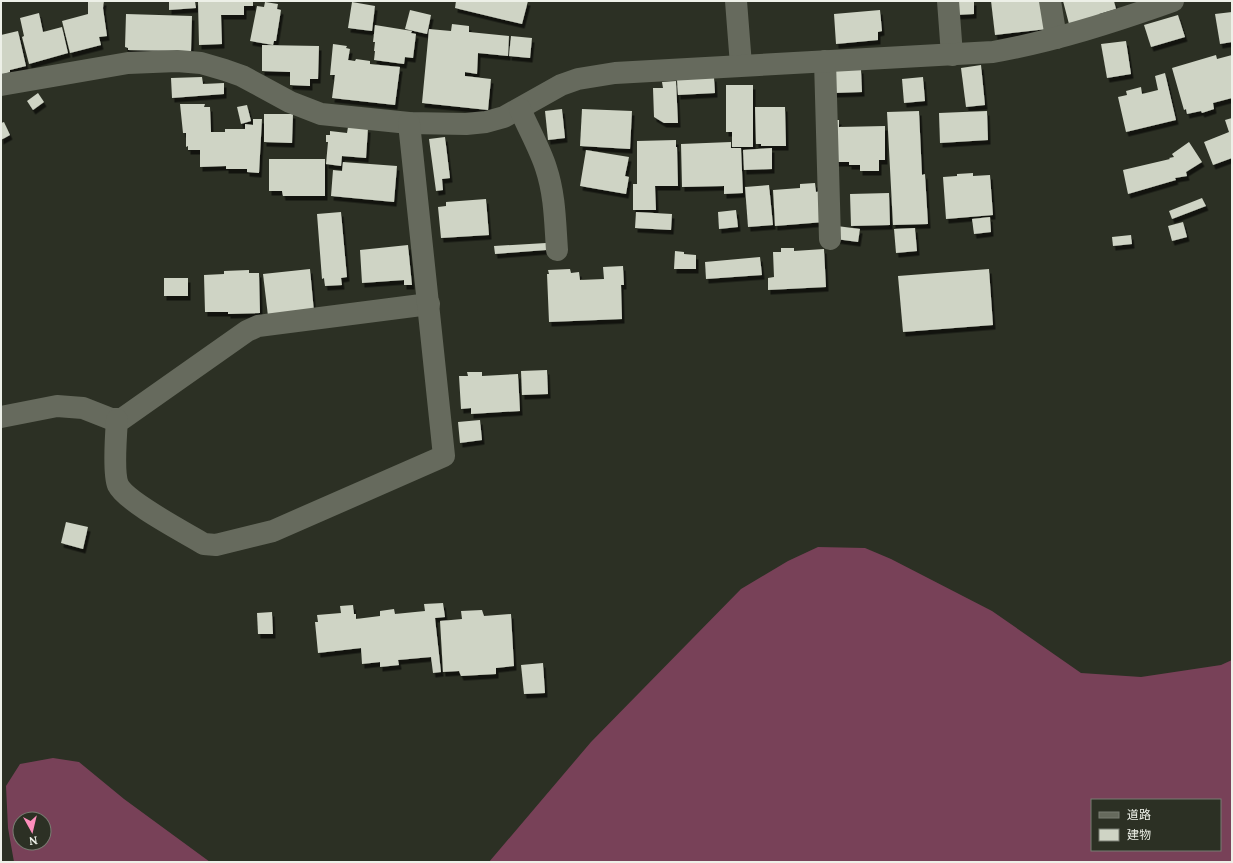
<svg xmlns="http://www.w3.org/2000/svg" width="1233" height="863" viewBox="0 0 1233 863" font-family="Lora,'Noto Sans JP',serif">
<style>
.forest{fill:#784158;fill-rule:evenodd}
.building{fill:#cfd4c5;filter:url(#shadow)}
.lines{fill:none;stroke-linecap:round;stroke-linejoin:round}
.minor{stroke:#666a5d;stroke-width:22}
</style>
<defs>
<filter id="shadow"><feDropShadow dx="2.5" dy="4.5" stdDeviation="0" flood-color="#0009"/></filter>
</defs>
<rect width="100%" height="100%" fill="#2c3024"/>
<g class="forest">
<path d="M818,547L865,548L891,559L992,611L1081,673L1141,677L1221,665L1232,660V862H489L591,742L741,589L788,561ZM1092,800H1220V850H1092Z"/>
<path d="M53,758L79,762L124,799L210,862H14L8,828L6,786L20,764ZM20,819H44V843H20Z"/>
</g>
<g class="building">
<polygon points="88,1 104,1 103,8 107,36 99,37 101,45 70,53 62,21 88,14"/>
<polygon points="169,1 195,1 196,8 169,10"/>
<polygon points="198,1 253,1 253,6 244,6 244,15 221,15 222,44 199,45"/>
<polygon points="456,1 528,1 522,24 455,8"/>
<polygon points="956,1 974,1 974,14 956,15"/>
<polygon points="991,1 1044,1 1047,29 995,35"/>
<polygon points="1063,1 1114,1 1116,9 1099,14 1100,15 1069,24"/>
<polygon points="265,2 278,4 277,9 281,10 276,41 274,41 273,45 250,41 257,6 264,7"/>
<polygon points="352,2 375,6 372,31 348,28"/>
<polygon points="410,10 431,15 427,34 405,29"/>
<polygon points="880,10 882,31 878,32 878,40 836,44 834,14"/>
<polygon points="1232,12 1232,42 1220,44 1215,14"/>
<polygon points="39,13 43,32 62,27 68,53 29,64 22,37 24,36 20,18"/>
<polygon points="126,14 192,16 191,51 128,50 128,48 125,47"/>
<polygon points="1178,15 1185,37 1151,47 1144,25"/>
<polygon points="452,24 469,26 469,32 509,36 508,56 478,53 477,74 465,72 465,76 491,79 488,110 422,103 429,29 451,31"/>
<polygon points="375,25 412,31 411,33 416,34 413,58 405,57 404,64 374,60 375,51 374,51 375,42 373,42"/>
<polygon points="18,31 26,66 10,70 10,72 1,75 1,35"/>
<polygon points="511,36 532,38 530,58 509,56"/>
<polygon points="1126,41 1131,74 1107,78 1101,44"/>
<polygon points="333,44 347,46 346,48 350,49 348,60 355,61 356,59 370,61 370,64 400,67 395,105 332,98 335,75 330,75"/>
<polygon points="262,45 319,46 318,79 310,79 310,86 290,85 290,72 262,71"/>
<polygon points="1216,55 1217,59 1232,55 1232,98 1213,103 1214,109 1202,113 1201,111 1187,114 1186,109 1184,110 1172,68"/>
<polygon points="981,65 985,105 966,107 961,68"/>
<polygon points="861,69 862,92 834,93 833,70"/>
<polygon points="1165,73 1176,120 1126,132 1118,97 1127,95 1126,91 1141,87 1142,94 1158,90 1155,76"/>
<polygon points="202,77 203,84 224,83 224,94 172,98 171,78"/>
<polygon points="714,77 715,93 678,95 677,80"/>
<polygon points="923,77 925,101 904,103 902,79"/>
<polygon points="676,81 678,123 664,123 654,117 653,88 663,88 662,82"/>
<polygon points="726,85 753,85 753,147 732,147 732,132 726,132"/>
<polygon points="38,93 44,102 33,110 27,101"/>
<polygon points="180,104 205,104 204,107 210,107 211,132 225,132 225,129 245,129 245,124 253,125 253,119 262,119 259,173 247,172 247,169 226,169 226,166 200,167 200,150 188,150 188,146 186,147 186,133 183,133"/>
<polygon points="247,105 251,121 241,124 237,107"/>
<polygon points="755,107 785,107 786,146 761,146 761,144 756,144"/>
<polygon points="562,109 565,138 548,140 545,111"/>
<polygon points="582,109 632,111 630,149 580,146"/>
<polygon points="919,111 922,175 925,174 928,224 893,225 887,112"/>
<polygon points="987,111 988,140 940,143 939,113"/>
<polygon points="264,114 293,114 292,143 264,142"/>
<polygon points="1232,118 1232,158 1213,165 1204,142 1229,132 1225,120"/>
<polygon points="834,120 839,120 839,127 885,126 885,160 879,160 879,171 860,171 860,165 849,165 849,162 834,162"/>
<polygon points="4,122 10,135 1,140 1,123"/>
<polygon points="348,127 368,128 366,158 342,156 341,166 326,164 328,142 326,142 326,135 330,135 330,131 347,133"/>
<polygon points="445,137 450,178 442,179 443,190 436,191 429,139"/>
<polygon points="676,140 676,147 677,147 678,186 655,186 656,210 633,210 633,184 637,184 637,141"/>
<polygon points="731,142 731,148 741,148 743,193 724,194 724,186 682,187 681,144"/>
<polygon points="1189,142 1202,162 1186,172 1187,176 1175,178 1176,180 1128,194 1123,170 1170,159 1169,158 1174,157 1172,154"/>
<polygon points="772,148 772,169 744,170 743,150"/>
<polygon points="586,150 629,157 625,176 629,177 626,194 580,186"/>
<polygon points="269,159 325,159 325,196 283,196 282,191 269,191"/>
<polygon points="343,162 397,166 394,202 331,196 333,170 342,171"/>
<polygon points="973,173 973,176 990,175 993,215 946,219 943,177 957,176 957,174"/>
<polygon points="815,183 816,192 822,191 824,222 775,226 773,190 800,188 800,184"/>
<polygon points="769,185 773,225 748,227 745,187"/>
<polygon points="889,193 890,225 851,226 850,194"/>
<polygon points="1202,198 1206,206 1172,219 1169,211"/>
<polygon points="486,199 489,235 441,238 438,207 446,206 446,202"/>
<polygon points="736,210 738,227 719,229 718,212"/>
<polygon points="341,212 347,277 341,278 342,285 325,286 324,278 322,279 317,214"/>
<polygon points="636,212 672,214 671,230 635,228"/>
<polygon points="990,217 991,232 974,234 972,219"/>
<polygon points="1183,222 1187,237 1172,241 1168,226"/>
<polygon points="837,226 860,229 858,242 836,239"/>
<polygon points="915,228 917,251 896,253 894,229"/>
<polygon points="1131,235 1132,244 1113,246 1112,237"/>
<polygon points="546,243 546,250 495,254 494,246"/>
<polygon points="408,245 412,285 404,285 404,280 362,283 360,250"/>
<polygon points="781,248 794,248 794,251 824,249 826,287 768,290 768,278 774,277 773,252 781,252"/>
<polygon points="675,251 684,252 684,254 696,255 696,269 674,269"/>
<polygon points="760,257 762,275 706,279 705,262"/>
<polygon points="623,266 624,285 621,285 622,319 549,322 547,274 549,274 548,270 570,269 571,273 579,272 580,280 604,279 603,267"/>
<polygon points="310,269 314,312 268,316 263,274"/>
<polygon points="989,269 993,325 903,332 898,276"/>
<polygon points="249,270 249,273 259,273 260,313 228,314 228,312 205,312 204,275 224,274 224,271"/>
<rect x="164" y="278" width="24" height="18"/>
<polygon points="547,370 548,394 522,395 521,371"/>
<polygon points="467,372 482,372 482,376 518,374 520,411 471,414 471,408 461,409 459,376 468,376"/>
<polygon points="480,420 482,440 460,443 458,422"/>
<polygon points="66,522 88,527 83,549 61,543"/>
<polygon points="443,603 445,617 435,618 441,672 433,673 431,657 398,660 399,665 380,667 380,662 362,664 361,648 318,653 315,622 318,622 317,615 341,613 340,606 353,605 354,614 356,614 356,619 380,616 380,611 394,609 395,614 425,611 424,604"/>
<polygon points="482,610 484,616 511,614 514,666 496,668 496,674 461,676 459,671 443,672 440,621 462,619 461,611"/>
<polygon points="272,612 273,634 258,634 257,613"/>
<polygon points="543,663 545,693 524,694 521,665"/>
</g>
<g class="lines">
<g class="minor">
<polyline points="736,1 741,65"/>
<polyline points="948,1 952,55"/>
<polyline points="1050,1 1056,38"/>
<polyline points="825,61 830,239"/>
<path d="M1,85L128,63L177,61L201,63L225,70L242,76L290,102L321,114L409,123L466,124L486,122L504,117L561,85L578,79L615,73L993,52C1055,41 1114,22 1173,1"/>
<path d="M520,109C528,128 540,149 546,168C555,195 555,222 557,250"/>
<polyline points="1,417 57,406 83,408 111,419 122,419 247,331 258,326 429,304"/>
<path d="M117,420C116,434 113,473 118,485C126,502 186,533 204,544L216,545L273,531L444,456L409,123"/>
</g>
</g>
<rect width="1233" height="863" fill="none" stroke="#edf0e8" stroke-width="4"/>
<rect x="1091" y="799" width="130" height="52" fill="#2c3024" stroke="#797d72"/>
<rect x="1099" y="812" width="20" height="6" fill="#666a5d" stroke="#797d72"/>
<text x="1127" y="819" font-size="12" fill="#edf0e8">道路</text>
<rect x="1099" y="829" width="20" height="12" fill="#cfd4c5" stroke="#797d72"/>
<text x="1127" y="839" font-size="12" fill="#edf0e8">建物</text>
<g transform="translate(32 831) rotate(172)"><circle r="19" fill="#2c3024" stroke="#797d72"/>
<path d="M0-3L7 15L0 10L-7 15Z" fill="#fe8ebc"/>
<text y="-6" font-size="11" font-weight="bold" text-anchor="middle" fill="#edf0e8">N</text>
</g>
</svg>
